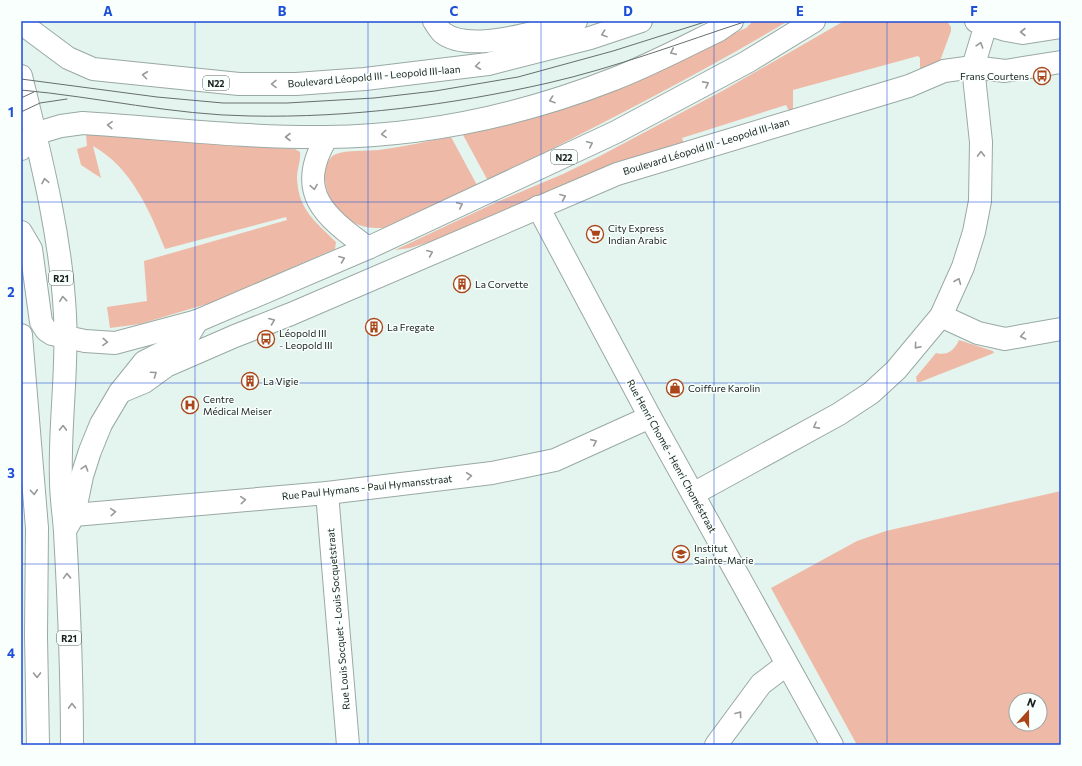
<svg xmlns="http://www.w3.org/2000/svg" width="1082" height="766" viewBox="0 0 1082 766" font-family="Commissioner,sans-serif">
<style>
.green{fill:#eebaa7;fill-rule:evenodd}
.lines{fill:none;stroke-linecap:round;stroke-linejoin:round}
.minor-casing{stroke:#99a9a3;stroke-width:24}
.major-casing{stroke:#99a9a3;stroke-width:24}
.minor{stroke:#fff;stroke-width:22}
.major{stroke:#fff;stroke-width:22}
.tram{stroke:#66706d;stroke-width:1}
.oneway{stroke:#989a99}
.grid{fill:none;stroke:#1d4ed8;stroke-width:1;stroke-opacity:0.55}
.labels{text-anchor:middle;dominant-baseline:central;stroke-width:3;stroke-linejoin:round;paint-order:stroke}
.shield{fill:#f8fffc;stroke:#5c6260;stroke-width:1}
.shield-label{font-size:9px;font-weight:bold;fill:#191f1d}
.street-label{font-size:10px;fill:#191f1d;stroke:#f8fffc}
.poi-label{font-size:10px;fill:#191f1d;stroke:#f8fffc;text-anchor:start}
.neatline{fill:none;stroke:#1d4ed8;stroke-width:1.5}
.grid-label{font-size:13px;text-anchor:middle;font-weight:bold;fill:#1d4ed8}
</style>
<rect width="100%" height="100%" fill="#e4f4ee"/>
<g class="green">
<path d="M753,21H788C691,79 589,130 488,181L462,133L608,89L746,28Z"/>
<polygon points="844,21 947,21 951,27 951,31 940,61 920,74 920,58 918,56 793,90 793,110 789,111 786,105 682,138 684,144 439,239 410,248 395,250 497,202 563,174 600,156 724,90"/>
<path d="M86,134L258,147L295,149L300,152C301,161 297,169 297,177C298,210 315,221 336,242L335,249L210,303L140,324L110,328L107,307L147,301L144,261L287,220L286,217L165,249C150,211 131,167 93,146L101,178L81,165L77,149L87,146Z"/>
<path d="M451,137L477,185L383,228C375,228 367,228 359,225C338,217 323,193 325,172C326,165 329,157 336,154C346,150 367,151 379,150C403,147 427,141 451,137Z"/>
<path d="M959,340L993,351L994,353L920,382H917L916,377L936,353C947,356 954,351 959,340Z"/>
<path d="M1061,491V745H857L771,588L857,541L886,531ZM1016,700H1040V724H1016Z"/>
</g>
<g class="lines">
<g class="minor-casing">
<g id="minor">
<path d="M434,21C437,25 440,31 443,33C470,54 545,30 576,21"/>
<polyline points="976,21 1006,30 1023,33 1061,27"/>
<polyline points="538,207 650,417 832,745"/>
<polyline points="941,316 978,333 1005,339 1061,329"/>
<polyline points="120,392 144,382 166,366 235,336 291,314 617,174 909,86 944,71 973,67 1005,71 1061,62"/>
<polyline points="327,493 348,745"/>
<polyline points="693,494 839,414 871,393 896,370 941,316 963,267 974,232 980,201 981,142 973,67 987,21"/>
<polyline points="74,515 327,493 492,473 555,460 650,417"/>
<polyline points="716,745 761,684 786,665"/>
</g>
</g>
<g class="major-casing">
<g id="major">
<polyline points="21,23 68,58 93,69 239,84 296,84 365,79 488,64 590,38 641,21"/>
<path d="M21,76C40,154 61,235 65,315C68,371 59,426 61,481C61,498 64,515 65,532C69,603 72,674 72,745"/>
<path d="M327,137C294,192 324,216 368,248"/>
<path d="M21,149L34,134L61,126L83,123C164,128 245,138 326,137C425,136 522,115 614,79C650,65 684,47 719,30L732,21"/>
<polyline points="21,232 31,249 41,322 46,330 52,334 85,341 115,343 197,321 368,248 616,132 747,62 814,21"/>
<polyline points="21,335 37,528 36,636 38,745"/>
<polyline points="67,527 74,515 82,476 90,451 101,424 120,392 144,362 185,341 197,321"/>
</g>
</g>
<use href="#minor" class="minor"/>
<use href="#major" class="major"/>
<g class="tram">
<polyline points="21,79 157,97 223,103 287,103 374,98 435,91 518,77 613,51 708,21"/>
<path d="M21,90C98,97 173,115 250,116C350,118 451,105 548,83C614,68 683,42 747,21"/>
<polyline points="21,98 34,92"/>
<polyline points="21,112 40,103 67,99"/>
</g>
</g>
<defs><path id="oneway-chevron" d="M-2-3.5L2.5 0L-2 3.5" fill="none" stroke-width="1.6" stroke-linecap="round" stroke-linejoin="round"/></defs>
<g class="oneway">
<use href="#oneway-chevron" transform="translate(1023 32) rotate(-180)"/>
<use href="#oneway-chevron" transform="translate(604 34) rotate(161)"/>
<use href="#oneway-chevron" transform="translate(980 45) rotate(-73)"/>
<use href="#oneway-chevron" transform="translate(673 52) rotate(155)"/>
<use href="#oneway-chevron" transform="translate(478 66) rotate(173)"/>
<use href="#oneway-chevron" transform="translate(145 75) rotate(-173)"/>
<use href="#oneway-chevron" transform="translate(274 84) rotate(179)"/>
<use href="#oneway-chevron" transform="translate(706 84) rotate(-28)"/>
<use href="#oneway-chevron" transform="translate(552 100) rotate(161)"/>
<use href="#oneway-chevron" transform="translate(110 125) rotate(-177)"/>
<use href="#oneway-chevron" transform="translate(384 134) rotate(175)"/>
<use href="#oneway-chevron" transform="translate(288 137) rotate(-180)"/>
<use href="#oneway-chevron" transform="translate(590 144) rotate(-25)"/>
<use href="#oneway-chevron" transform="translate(981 154) rotate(-91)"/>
<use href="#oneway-chevron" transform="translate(45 181) rotate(-101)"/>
<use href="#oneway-chevron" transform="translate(314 187) rotate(81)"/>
<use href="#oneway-chevron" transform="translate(563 197) rotate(-23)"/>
<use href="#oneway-chevron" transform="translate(460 205) rotate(-25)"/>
<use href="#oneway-chevron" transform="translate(430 253) rotate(-23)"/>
<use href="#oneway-chevron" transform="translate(342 259) rotate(-22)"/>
<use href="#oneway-chevron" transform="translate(958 281) rotate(-68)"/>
<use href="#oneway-chevron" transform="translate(63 299) rotate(-96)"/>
<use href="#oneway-chevron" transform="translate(272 321) rotate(-21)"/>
<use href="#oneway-chevron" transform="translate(1023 336) rotate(169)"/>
<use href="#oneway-chevron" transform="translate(105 342) rotate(3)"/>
<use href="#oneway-chevron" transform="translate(917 346) rotate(131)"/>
<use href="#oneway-chevron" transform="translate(154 374) rotate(-35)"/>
<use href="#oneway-chevron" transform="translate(816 426) rotate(151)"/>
<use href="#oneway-chevron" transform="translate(63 428) rotate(-89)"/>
<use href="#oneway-chevron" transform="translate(594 442) rotate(-24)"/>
<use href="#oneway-chevron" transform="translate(85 468) rotate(-72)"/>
<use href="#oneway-chevron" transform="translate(469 476) rotate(-7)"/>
<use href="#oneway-chevron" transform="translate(34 492) rotate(86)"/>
<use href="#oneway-chevron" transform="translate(243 500) rotate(-5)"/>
<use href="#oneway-chevron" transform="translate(113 512) rotate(-5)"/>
<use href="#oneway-chevron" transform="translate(67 576) rotate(-92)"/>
<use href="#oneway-chevron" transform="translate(37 675) rotate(89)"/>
<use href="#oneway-chevron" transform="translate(72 706) rotate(-91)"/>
<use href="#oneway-chevron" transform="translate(739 714) rotate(-54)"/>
</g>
<path class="grid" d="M195,21V745M368,21V745M541,21V745M714,21V745M887,21V745M21,202H1061M21,383H1061M21,564H1061"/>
<defs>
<g id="bus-ring" transform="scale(0.9)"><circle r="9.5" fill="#f8fffc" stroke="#ab461a" stroke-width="1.5"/><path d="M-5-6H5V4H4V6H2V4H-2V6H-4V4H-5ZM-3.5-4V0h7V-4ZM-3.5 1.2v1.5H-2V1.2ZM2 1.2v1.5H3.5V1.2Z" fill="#ab461a"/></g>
<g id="supermarket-ring" transform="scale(0.9)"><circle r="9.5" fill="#f8fffc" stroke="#ab461a" stroke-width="1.5"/><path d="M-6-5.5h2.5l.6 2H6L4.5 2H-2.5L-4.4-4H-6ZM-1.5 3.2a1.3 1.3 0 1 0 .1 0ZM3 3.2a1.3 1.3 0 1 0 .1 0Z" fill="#ab461a"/></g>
<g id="building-ring" transform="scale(0.9)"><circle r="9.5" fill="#f8fffc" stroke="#ab461a" stroke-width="1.5"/><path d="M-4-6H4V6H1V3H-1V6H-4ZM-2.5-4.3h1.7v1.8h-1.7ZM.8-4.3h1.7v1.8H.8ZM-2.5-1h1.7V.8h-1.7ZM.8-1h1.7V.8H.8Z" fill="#ab461a"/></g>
<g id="shop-ring" transform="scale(0.9)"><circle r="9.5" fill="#f8fffc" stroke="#ab461a" stroke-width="1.5"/><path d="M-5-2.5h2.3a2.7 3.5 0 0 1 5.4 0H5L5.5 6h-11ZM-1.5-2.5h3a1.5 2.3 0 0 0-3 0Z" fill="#ab461a"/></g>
<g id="hospital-ring" transform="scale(0.9)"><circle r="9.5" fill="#f8fffc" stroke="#ab461a" stroke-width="1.5"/><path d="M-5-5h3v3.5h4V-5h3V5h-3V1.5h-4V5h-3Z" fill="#ab461a"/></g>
<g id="school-ring" transform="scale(0.9)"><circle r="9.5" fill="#f8fffc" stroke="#ab461a" stroke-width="1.5"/><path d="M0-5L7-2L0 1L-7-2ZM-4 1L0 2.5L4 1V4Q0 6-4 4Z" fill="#ab461a"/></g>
</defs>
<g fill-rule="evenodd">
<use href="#bus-ring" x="1042" y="76"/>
<use href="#supermarket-ring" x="595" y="234"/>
<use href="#building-ring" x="462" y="284"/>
<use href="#building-ring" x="374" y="327"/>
<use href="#bus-ring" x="266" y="339"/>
<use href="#building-ring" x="250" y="381"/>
<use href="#shop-ring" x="675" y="388"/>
<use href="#hospital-ring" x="190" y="405"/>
<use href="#school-ring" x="681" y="554"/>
</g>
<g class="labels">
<g class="shield">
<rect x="203" y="76" width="26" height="14" rx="3"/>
<rect x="551" y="150" width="26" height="14" rx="3"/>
<rect x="49" y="271" width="24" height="14" rx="3"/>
<rect x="57" y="631" width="24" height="14" rx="3"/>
</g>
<g class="shield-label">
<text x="216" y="83">N22</text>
<text x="564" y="157">N22</text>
<text x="61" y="278">R21</text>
<text x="69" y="638">R21</text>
</g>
<g class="street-label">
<text transform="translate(374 76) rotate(-5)">Boulevard Léopold III - Leopold III-laan</text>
<text transform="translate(706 146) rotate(-17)">Boulevard Léopold III - Leopold III-laan</text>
<text transform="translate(672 456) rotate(61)">Rue Henri Chomé - Henri Choméstraat</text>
<text transform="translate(367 487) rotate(-6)">Rue Paul Hymans - Paul Hymansstraat</text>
<text transform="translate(338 619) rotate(-95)">Rue Louis Socquet - Louis Socquetstraat</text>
</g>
<g class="poi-label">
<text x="1029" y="76" text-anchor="end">Frans Courtens</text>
<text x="608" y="228">City Express<tspan x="608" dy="12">Indian Arabic</tspan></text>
<text x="475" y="284">La Corvette</text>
<text x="387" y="327">La Fregate</text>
<text x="279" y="333">Léopold III<tspan x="279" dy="12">- Leopold III</tspan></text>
<text x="263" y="381">La Vigie</text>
<text x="688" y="388">Coiffure Karolin</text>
<text x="203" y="399">Centre<tspan x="203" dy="12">Médical Meiser</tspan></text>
<text x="694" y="548">Institut<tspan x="694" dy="12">Sainte-Marie</tspan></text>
</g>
</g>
<rect width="1082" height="766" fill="none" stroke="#f8fffc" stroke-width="44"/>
<g transform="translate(1028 712) rotate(21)"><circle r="19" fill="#f8fffc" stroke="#9fa5a3"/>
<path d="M0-3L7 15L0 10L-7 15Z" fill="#ab461a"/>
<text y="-6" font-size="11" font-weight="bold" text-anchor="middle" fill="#191f1d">N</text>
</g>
<rect x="22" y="22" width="1038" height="722" class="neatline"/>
<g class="grid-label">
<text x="108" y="16">A</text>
<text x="282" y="16">B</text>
<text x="454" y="16">C</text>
<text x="628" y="16">D</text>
<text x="800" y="16">E</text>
<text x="974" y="16">F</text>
<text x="11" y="117">1</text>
<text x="11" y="297">2</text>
<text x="11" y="478">3</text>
<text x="11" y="658">4</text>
</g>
</svg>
